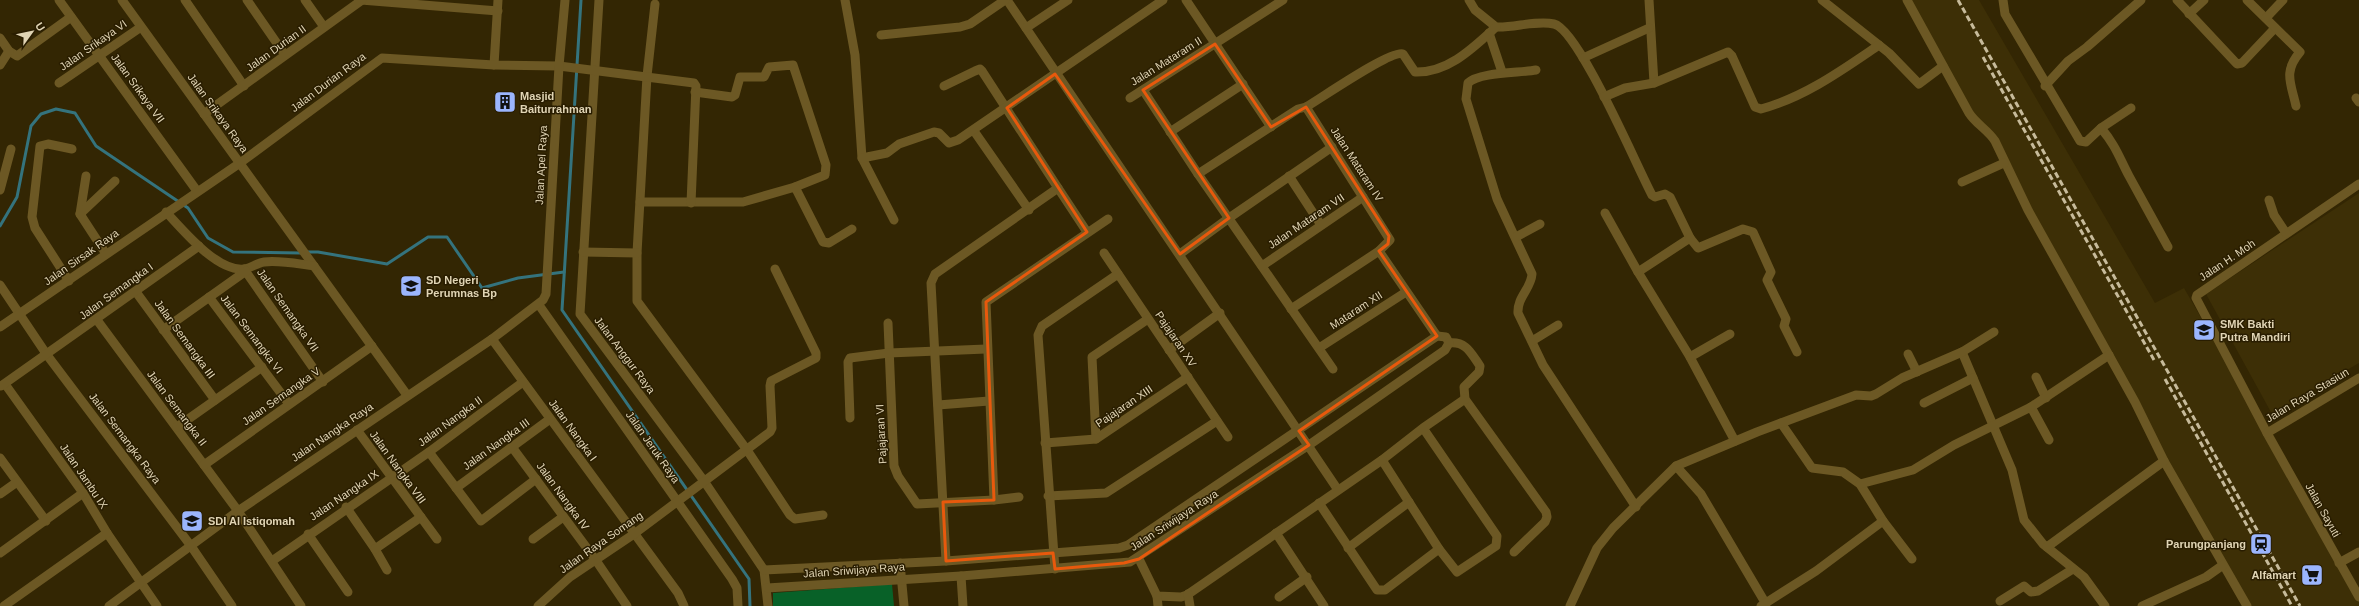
<svg xmlns="http://www.w3.org/2000/svg" width="2359" height="606" viewBox="0 0 2359 606" font-family="Helvetica,sans-serif">
<style>
.built{fill:#3d2f06}
.grass{fill:#086128}
.lines{fill:none;stroke-linecap:round;stroke-linejoin:round}
.stream{stroke:#34737d;stroke-width:3}
.minor{stroke:#6c5824;stroke-width:9}
.rail{stroke:#c7bb9b;stroke-width:3;stroke-dasharray:6 3;stroke-linecap:butt}
.marked{fill:none;stroke:#e8590c;stroke-width:3;stroke-linejoin:round}
.labels{text-anchor:middle;dominant-baseline:central;stroke-width:3;stroke-linejoin:round;paint-order:stroke}
.street-label{font-size:11px;fill:#e0d4b4;stroke:#291d00}
.poi-label{font-size:11px;font-weight:bold;fill:#e0d4b4;stroke:#291d00;text-anchor:start}
</style>
<rect width="100%" height="100%" fill="#332603"/>
<g class="built">
<polygon points="1911,0 1979,0 2155,303 2184,288 2359,593 2359,606 2250,606 2164,460 1991,135 1976,123"/>
<polygon points="2359,193 2359,363 2272,414 2206,294"/>
</g>
<polygon class="grass" points="892,584 894,606 773,606 773,593"/>
<g class="lines">
<g class="stream">
<polyline points="581,0 562,310 749,579 750,606"/>
<polyline points="0,226 17,197 31,126 41,114 56,109 75,113 96,146 188,208 208,238 233,252 301,253"/>
<polyline points="307,252 318,252 387,264 428,237 447,237 482,288 518,278 564,272"/>
</g>
<g class="minor">
<polyline points="59,0 197,191"/>
<polyline points="122,0 407,395"/>
<polyline points="185,0 244,86"/>
<polyline points="247,0 285,55"/>
<polyline points="305,0 324,27"/>
<polyline points="361,0 498,11"/>
<polyline points="599,0 580,314 704,481 764,570 768,606"/>
<polyline points="845,0 855,55 862,158 894,220"/>
<polyline points="1007,0 1338,490"/>
<polyline points="1186,0 1271,127"/>
<path d="M1469,0L1475,10L1496,27C1514,28 1536,20 1554,24C1579,30 1637,167 1652,195L1655,197L1665,194L1670,197L1690,238L1638,272L1690,357L1735,441"/>
<polyline points="1649,0 1654,83"/>
<polyline points="1822,0 1889,53 1919,84 1943,66"/>
<path d="M1907,0L1969,113C1976,124 1988,130 1995,141L2028,210L2135,402L2164,461L2247,606"/>
<path d="M2003,0L2005,14L2080,141L2086,142L2101,128C2116,146 2119,157 2129,176C2142,200 2155,223 2168,247"/>
<polyline points="2177,0 2237,64 2242,63 2275,28"/>
<path d="M2247,0L2300,52C2283,72 2291,83 2296,106"/>
<polyline points="655,4 647,76 637,253 637,301 747,450 790,515 795,519 823,515"/>
<polyline points="2189,14 2204,0"/>
<polyline points="2266,18 2283,0"/>
<polyline points="1026,28 1068,0"/>
<polyline points="1489,33 1502,72"/>
<polyline points="881,35 960,27 970,24 1005,0"/>
<polyline points="0,38 9,51 17,56 71,17"/>
<polyline points="1583,58 1649,28"/>
<polyline points="0,65 9,51"/>
<polyline points="494,65 498,0"/>
<path d="M1536,70C1520,73 1479,72 1468,83L1466,99L1497,199L1532,274C1531,289 1517,297 1518,313L1543,365L1636,507"/>
<polyline points="59,83 141,27"/>
<polyline points="944,86 975,71 980,69 982,71 1058,188"/>
<polyline points="2045,86 2068,61 2087,47 2141,0"/>
<polyline points="1143,90 1198,174 1333,369"/>
<polyline points="695,92 732,97 735,95 740,77 764,77 769,67 793,65 826,165 825,175 795,187"/>
<path d="M1604,97L1625,88L1654,83L1728,52L1732,56L1755,107L1761,109C1805,97 1842,70 1879,45"/>
<polyline points="1130,98 1283,0"/>
<polyline points="2356,98 2359,102"/>
<polyline points="204,114 362,0"/>
<polyline points="2101,128 2131,108"/>
<polyline points="974,131 1029,210"/>
<polyline points="1170,132 1243,84"/>
<polyline points="862,158 887,153 899,144 934,132 939,133 949,143 958,140 1163,0"/>
<path d="M1198,174L1298,109L1306,107C1320,99 1392,49 1403,54L1415,72C1448,73 1473,48 1496,27"/>
<polyline points="1289,176 1321,225"/>
<polyline points="1962,182 2004,163"/>
<polyline points="2359,184 2197,295 2196,298 2267,433 2359,597"/>
<polyline points="0,190 11,149"/>
<polyline points="2269,200 2274,215 2286,233"/>
<polyline points="640,202 743,202 795,187 823,242 829,243 852,229"/>
<path d="M166,212C183,230 217,272 244,269C251,268 257,263 264,262C280,260 298,264 314,266"/>
<polyline points="1605,213 1638,272"/>
<polyline points="80,214 86,176"/>
<polyline points="1516,237 1540,224"/>
<polyline points="1690,238 1698,248 1743,229 1753,232 1771,272 1767,280 1786,319 1784,326 1797,352"/>
<polyline points="1379,251 1437,336"/>
<polyline points="583,252 637,253"/>
<polyline points="1104,253 1228,437"/>
<polyline points="106,254 80,214 115,181"/>
<polyline points="1180,254 1229,218 1332,147"/>
<polyline points="1262,266 1363,197"/>
<polyline points="244,269 323,382"/>
<polyline points="69,281 35,228 32,217 40,146 48,144 72,149"/>
<polyline points="0,285 47,355 191,546 232,606"/>
<polyline points="136,292 215,400"/>
<polyline points="209,297 289,404"/>
<polyline points="539,305 732,579 737,588 738,606"/>
<polyline points="1291,309 1379,251 1390,240 1306,107"/>
<polyline points="97,320 238,511 301,606"/>
<polyline points="888,323 894,466 898,476 917,504 994,500 986,302 1108,219"/>
<polyline points="0,327 240,163 382,58 494,65 559,66 694,83 696,86 691,203"/>
<polyline points="163,330 246,271"/>
<polyline points="492,339 678,593 684,606"/>
<polyline points="1532,341 1558,325"/>
<path d="M1449,343C1466,341 1471,353 1480,366L1479,372L1464,387L1465,399L1546,512L1547,517L1545,522L1514,552"/>
<polyline points="1319,348 1406,292"/>
<polyline points="1169,350 1220,313"/>
<polyline points="1962,352 2012,470 2024,520 2043,544 2084,577 2105,606"/>
<polyline points="1908,354 1917,372"/>
<polyline points="1690,357 1730,334"/>
<polyline points="2036,377 2046,398"/>
<polyline points="5,384 83,493 107,533 157,606"/>
<polyline points="1,386 199,246"/>
<polyline points="1924,403 1973,378"/>
<polyline points="938,405 989,401"/>
<polyline points="2031,407 2049,440"/>
<polyline points="850,418 848,362 850,358 889,353 986,349"/>
<polyline points="1781,423 1812,468 1843,472 1860,484 1883,521 1912,559"/>
<polyline points="177,427 262,367"/>
<polyline points="1423,428 1497,536 1496,546 1457,572 1439,549 1382,460 1423,428 1465,399"/>
<polyline points="357,430 437,539"/>
<polyline points="2267,433 2359,378"/>
<polyline points="1096,439 1092,357 1148,319"/>
<polyline points="1045,443 1096,439 1188,377"/>
<polyline points="512,447 595,559 627,606"/>
<polyline points="429,452 481,521 536,479"/>
<polyline points="0,458 46,521"/>
<polyline points="204,465 372,346"/>
<polyline points="1676,466 1701,494 1766,604"/>
<polyline points="1860,484 1913,470 1954,445 2031,407 2109,355"/>
<polyline points="456,488 550,419"/>
<polyline points="0,494 17,482"/>
<polyline points="1048,496 1106,493 1217,421"/>
<polyline points="994,500 1019,497"/>
<polyline points="1319,503 1377,590 1385,590 1439,549"/>
<polyline points="346,507 375,549 387,570"/>
<polyline points="1276,533 1324,606"/>
<polyline points="308,534 348,592"/>
<polyline points="533,539 563,517"/>
<polyline points="2047,547 2164,461"/>
<polyline points="1348,548 1409,502"/>
<polyline points="375,549 421,517"/>
<polyline points="0,553 83,493"/>
<polyline points="1139,559 1157,596 1181,597 1187,595 1382,460"/>
<polyline points="272,561 429,452 523,382"/>
<polyline points="946,561 931,283 935,274 1058,188 1087,232"/>
<polyline points="900,563 904,606"/>
<polyline points="2339,563 2359,552"/>
<polyline points="1055,569 1038,335 1042,326 1118,274"/>
<polyline points="764,570 946,561 1119,548 1128,545 1437,336 1446,337 1449,343"/>
<polyline points="961,576 963,606"/>
<polyline points="767,588 961,576 1130,562 1309,445 1445,350 1449,343"/>
<polyline points="1188,594 1190,606"/>
<polyline points="1157,596 1158,606"/>
<polyline points="1279,597 1307,577"/>
<polyline points="2000,601 2024,586 2031,592 2038,591 2073,569"/>
<polyline points="4,606 107,533"/>
<polyline points="109,606 238,511 492,339 543,300 546,294 559,66 565,0"/>
<polyline points="538,606 570,577 634,534 770,432 772,428 770,386 771,381 816,358 816,353 775,269"/>
<polyline points="1570,606 1597,548 1613,528 1676,466 1757,432 1856,395 1871,396 1876,394 1902,378 1962,352 1994,332"/>
<polyline points="1761,606 1816,571 1883,521"/>
<polyline points="2142,606 2206,577 2223,565"/>
</g>
<g class="rail">
<polyline points="1958,0 2300,606"/>
<polyline points="1983,57 2154,360"/>
<polyline points="2165,379 2292,606"/>
</g>
</g>
<path class="marked" d="M1215,44L1271,127L1306,107L1389,236L1388,244L1379,251L1437,336L1299,431L1309,445L1139,559L1124,563L1055,569L1053,553L946,561L943,502L994,500L986,302L1087,232L1007,108L1055,74L1180,254L1229,218L1143,90Z"/>
<defs>
<g id="building-square" transform="scale(1.15)"><rect x="-9" y="-9" width="18" height="18" rx="4" fill="#9bb5fd" stroke="#291d00"/><path d="M-4-6H4V6H1V3H-1V6H-4ZM-2.5-4.3h1.7v1.8h-1.7ZM.8-4.3h1.7v1.8H.8ZM-2.5-1h1.7V.8h-1.7ZM.8-1h1.7V.8H.8Z" fill="#111"/></g>
<g id="school-square" transform="scale(1.15)"><rect x="-9" y="-9" width="18" height="18" rx="4" fill="#9bb5fd" stroke="#291d00"/><path d="M0-5L7-2L0 1L-7-2ZM-4 1L0 2.5L4 1V4Q0 6-4 4Z" fill="#111"/></g>
<g id="station-square" transform="scale(1.15)"><rect x="-9" y="-9" width="18" height="18" rx="4" fill="#9bb5fd" stroke="#291d00"/><path d="M-3-6H3Q5-6 5-4V2Q5 4 3 4L4.5 6H3L1.5 4h-3L-3 6H-4.5L-3 4Q-5 4-5 2V-4Q-5-6-3-6ZM-3.5-4v3h7v-3ZM-3.5 1v1.5H-2V1ZM2 1v1.5H3.5V1Z" fill="#111"/></g>
<g id="supermarket-square" transform="scale(1.15)"><rect x="-9" y="-9" width="18" height="18" rx="4" fill="#9bb5fd" stroke="#291d00"/><path d="M-6-5.5h2.5l.6 2H6L4.5 2H-2.5L-4.4-4H-6ZM-1.5 3.2a1.3 1.3 0 1 0 .1 0ZM3 3.2a1.3 1.3 0 1 0 .1 0Z" fill="#111"/></g>
</defs>
<g fill-rule="evenodd">
<use href="#building-square" x="505" y="102"/>
<use href="#school-square" x="411" y="286"/>
<use href="#school-square" x="2204" y="330"/>
<use href="#school-square" x="192" y="521"/>
<use href="#station-square" x="2261" y="544"/>
<use href="#supermarket-square" x="2312" y="575"/>
</g>
<g class="labels">
<g class="street-label">
<text transform="translate(93 45) rotate(-35)">Jalan Srikaya VI</text>
<text transform="translate(276 48) rotate(-36)">Jalan Durian II</text>
<text transform="translate(1166 61) rotate(-32)">Jalan Mataram II</text>
<text transform="translate(328 82) rotate(-37)">Jalan Durian Raya</text>
<text transform="translate(138 88) rotate(54)">Jalan Srikaya VII</text>
<text transform="translate(218 113) rotate(54)">Jalan Srikaya Raya</text>
<text transform="translate(1357 164) rotate(57)">Jalan Mataram IV</text>
<text transform="translate(541 165) rotate(-87)">Jalan Apel Raya</text>
<text transform="translate(1306 221) rotate(-34)">Jalan Mataram VII</text>
<text transform="translate(81 257) rotate(-35)">Jalan Sirsak Raya</text>
<text transform="translate(2227 260) rotate(-34)">Jalan H. Moh</text>
<text transform="translate(116 291) rotate(-36)">Jalan Semangka I</text>
<text transform="translate(288 310) rotate(55)">Jalan Semangka VII</text>
<text transform="translate(1356 310) rotate(-33)">Mataram XII</text>
<text transform="translate(252 334) rotate(53)">Jalan Semangka VI</text>
<text transform="translate(185 339) rotate(54)">Jalan Semangka III</text>
<text transform="translate(1176 339) rotate(56)">Pajajaran XV</text>
<text transform="translate(625 355) rotate(53)">Jalan Anggur Raya</text>
<text transform="translate(2307 395) rotate(-31)">Jalan Raya Stasiun</text>
<text transform="translate(281 396) rotate(-35)">Jalan Semangka V</text>
<text transform="translate(1124 406) rotate(-34)">Pajajaran XIII</text>
<text transform="translate(177 408) rotate(53)">Jalan Semangka II</text>
<text transform="translate(450 421) rotate(-36)">Jalan Nangka II</text>
<text transform="translate(573 430) rotate(54)">Jalan Nangka I</text>
<text transform="translate(332 432) rotate(-34)">Jalan Nangka Raya</text>
<text transform="translate(881 434) rotate(-93)">Pajajaran VI</text>
<text transform="translate(125 438) rotate(53)">Jalan Semangka Raya</text>
<text transform="translate(496 444) rotate(-36)">Jalan Nangka III</text>
<text transform="translate(653 447) rotate(55)">Jalan Jeruk Raya</text>
<text transform="translate(398 467) rotate(54)">Jalan Nangka VIII</text>
<text transform="translate(84 476) rotate(56)">Jalan Jambu IX</text>
<text transform="translate(344 495) rotate(-34)">Jalan Nangka IX</text>
<text transform="translate(563 496) rotate(54)">Jalan Nangka IV</text>
<text transform="translate(2323 510) rotate(61)">Jalan Sayuti</text>
<text transform="translate(1174 520) rotate(-33)">Jalan Sriwijaya Raya</text>
<text transform="translate(601 542) rotate(-35)">Jalan Raya Somang</text>
<text transform="translate(854 570) rotate(-4)">Jalan Sriwijaya Raya</text>
</g>
<g class="poi-label">
<text x="520" y="96">Masjid<tspan x="520" dy="13">Baiturrahman</tspan></text>
<text x="426" y="280">SD Negeri<tspan x="426" dy="13">Perumnas Bp</tspan></text>
<text x="2220" y="324">SMK Bakti<tspan x="2220" dy="13">Putra Mandiri</tspan></text>
<text x="208" y="521">SDI Al Istiqomah</text>
<text x="2246" y="544" text-anchor="end">Parungpanjang</text>
<text x="2296" y="575" text-anchor="end">Alfamart</text>
</g>
</g>
<g transform="translate(32 32) rotate(57)" stroke="#291d00" stroke-width="3" paint-order="stroke">
<path d="M0-3L7 15L0 10L-7 15Z" fill="#e0d4b4"/>
<text y="-6" font-size="11" font-weight="bold" text-anchor="middle" fill="#e0d4b4">U</text>
</g>
</svg>
